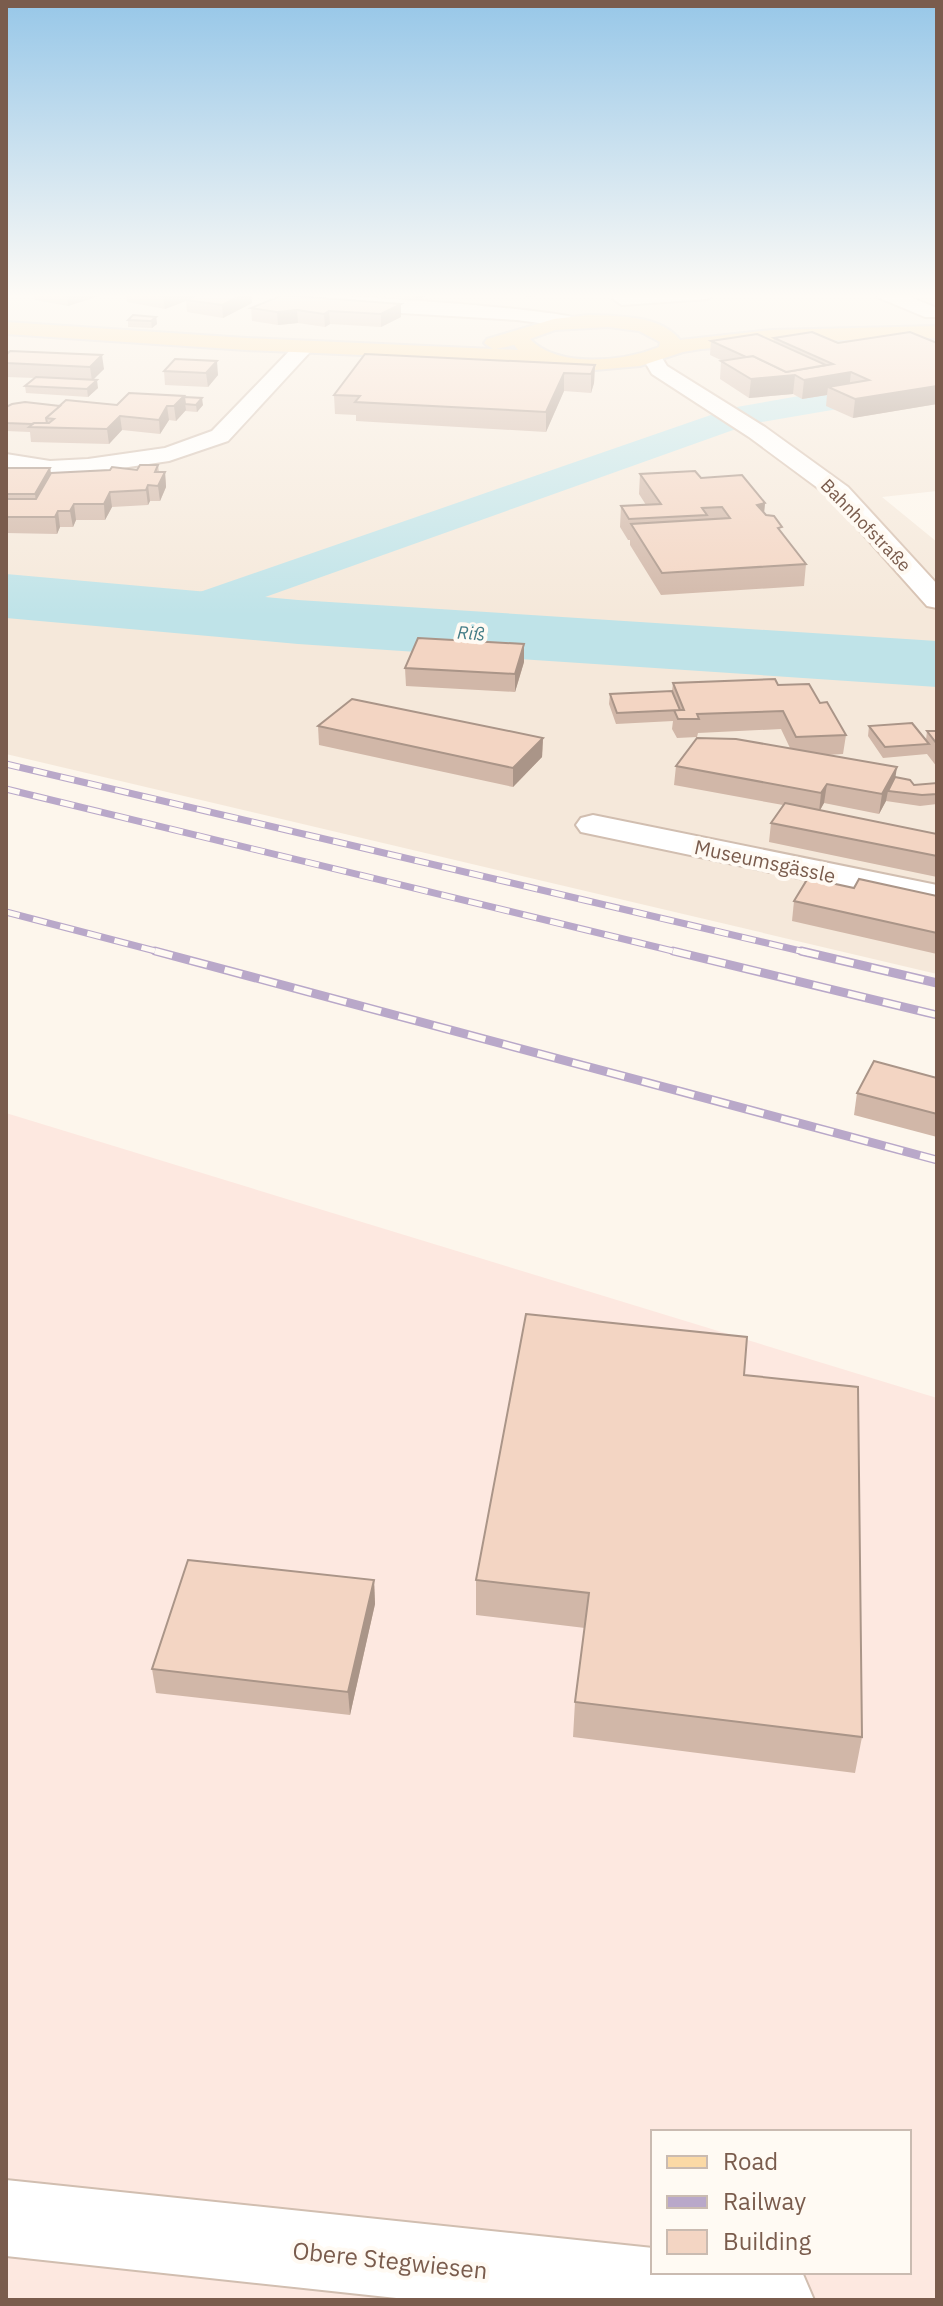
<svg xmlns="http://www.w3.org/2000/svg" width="943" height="2306" viewBox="0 0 943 2306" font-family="'IBM Plex Sans',sans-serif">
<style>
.residential{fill:#f5e8da}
.commercial{fill:#fde8e0;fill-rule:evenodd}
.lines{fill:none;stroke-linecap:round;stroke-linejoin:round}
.canal{fill:#bfe3e8;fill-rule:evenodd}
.river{fill:#bfe3e8;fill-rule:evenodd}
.minor-casing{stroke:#d1beb0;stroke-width:4}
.secondary-casing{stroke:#d6c0b0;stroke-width:4}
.primary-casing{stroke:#dad1cd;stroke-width:4}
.minor{fill:#fff;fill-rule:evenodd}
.secondary{fill:#fff;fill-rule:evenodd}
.primary{fill:#fbd9a5;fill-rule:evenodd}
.rail-far1-casing{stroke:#b9a8c9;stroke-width:7}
.rail-casing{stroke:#b9a8c9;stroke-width:9}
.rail-far1{stroke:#fffaf3;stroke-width:5;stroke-dasharray:14;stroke-linecap:butt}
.rail{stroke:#fffaf3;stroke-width:6;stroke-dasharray:18;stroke-linecap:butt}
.wall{fill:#d1b7a8}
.shaded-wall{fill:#aa9588}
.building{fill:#f3d5c3;stroke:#aa9588;stroke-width:2}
.labels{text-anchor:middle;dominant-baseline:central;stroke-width:8;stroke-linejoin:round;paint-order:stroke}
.far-street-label{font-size:18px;fill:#7a5c4d;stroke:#fffaf3}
.far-water-label{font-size:18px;font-style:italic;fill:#437c86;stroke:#fffaf3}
.street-label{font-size:20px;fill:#7a5c4d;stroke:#fffaf3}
.near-street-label{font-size:24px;fill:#7a5c4d;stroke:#fffaf3}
</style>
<rect width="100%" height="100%" fill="#fdf6ec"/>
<polygon class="residential" points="6,293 937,293 937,491 882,497 937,542 937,974 6,754"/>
<path class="commercial" d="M6,1113L937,1398V2300H6ZM653,2132H909V2272H653Z"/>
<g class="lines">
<polygon class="canal" points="937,372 937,392 750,424 198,621 183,625 168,621 161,612 168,603 731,408"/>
<polygon class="river" points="6,574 298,600 937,641 937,687 298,644 6,618"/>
<g class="minor-casing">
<g id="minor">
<path d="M271,293C307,293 574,308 587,322L577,328L517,320L368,311L280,299Z"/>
<polygon points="630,293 716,293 707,299 622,305 613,299 615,295"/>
<polygon points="875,293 900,293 937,308 937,317 925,317 877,297"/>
<polygon points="304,341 311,343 314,347 311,351 228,441 169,461 88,473 50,475 6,468 6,454 50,461 88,459 165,448 212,431 297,343"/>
<polygon points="593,815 937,885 937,907 581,832 576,825 581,818"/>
<polygon points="6,2180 653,2248 653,2272 802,2272 814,2300 415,2300 6,2256"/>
</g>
</g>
<g class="secondary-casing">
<polygon id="secondary" points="652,351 659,353 667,366 765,427 848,487 937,584 937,608 927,606 830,497 749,437 652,374 642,357"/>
</g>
<g class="primary-casing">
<path id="primary" d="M589,315C617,316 661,315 680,340L772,330L937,326V338L806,341L701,349L683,352L640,366L595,370L543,363L246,350L6,334V322L246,338L493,349L484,343L487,339L554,319ZM608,327L639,331L660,342L659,347C624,361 559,369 530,339L555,330ZM514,345L518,350L496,349Z"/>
</g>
<use href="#minor" class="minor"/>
<use href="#secondary" class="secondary"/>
<use href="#primary" class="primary"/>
<g class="rail-far1-casing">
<g id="rail-far1">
<polyline points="6,764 809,953"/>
<polyline points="6,789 681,953"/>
<polyline points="6,912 163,953"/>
</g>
</g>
<g class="rail-casing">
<g id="rail">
<polyline points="155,951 937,1160"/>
<polyline points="673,951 937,1015"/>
<polyline points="801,951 937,983"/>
</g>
</g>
<use href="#rail-far1" class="rail-far1"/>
<use href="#rail" class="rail"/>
</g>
<g class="wall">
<polygon points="34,293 108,293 68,306 35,300"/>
<polygon points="126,293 251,293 252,303 223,318 187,312 186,301 165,309 127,302"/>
<polygon points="374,293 430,293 430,294 416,300"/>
<polygon points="924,293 937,293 937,298"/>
<polygon points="283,295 401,317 381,327 330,324 325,327 298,323 278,325 252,321 251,308"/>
<polygon points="156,317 157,324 152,328 128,327 128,320"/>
<polygon points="774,338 838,343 937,343 937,404 853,418 826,406 827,395 802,399 793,394 749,398 720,379 721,361 723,361 710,355 711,341 773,342"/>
<polygon points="6,355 104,369 92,380 98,388 88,397 26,393 25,386 35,378 6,377"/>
<polygon points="175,359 218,375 208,387 165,385 164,371"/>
<polygon points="595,365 594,383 591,393 564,391 546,432 356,421 356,415 335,414 334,395"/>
<polygon points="129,393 203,405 197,412 185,411 176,421 169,420 160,434 122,430 109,444 31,442 30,432 6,431 6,407 117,405"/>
<polygon points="158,465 159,472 165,472 166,487 160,501 150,501 148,505 112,507 105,520 76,520 73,527 60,527 57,534 6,533 6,468 50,468 51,473 137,470"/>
<polygon points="640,474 701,478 765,503 764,512 806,564 804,586 661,595 630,545 630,540 628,540 620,527 621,506 646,505 639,494"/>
<polygon points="524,662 515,692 406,686 405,668"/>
<polygon points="673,683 778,685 846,735 843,754 826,755 895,777 914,785 937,783 937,804 920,806 886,801 879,814 824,803 820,810 937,834 937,877 769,842 771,823 783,805 674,785 676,766 790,748 781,729 698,733 697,737 677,738 672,729 673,721 616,724 609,704 610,694 672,691"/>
<polygon points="318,726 543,738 542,757 513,787 319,745"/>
<polygon points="869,726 926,740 927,731 937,731 937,767 927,754 883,758 868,736"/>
<polygon points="854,888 937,896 937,954 792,921 794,901"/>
<polygon points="937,1078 937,1137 854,1115 857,1093"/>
<polygon points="744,1375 862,1737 855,1773 573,1737 575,1702 585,1628 476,1615 476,1580"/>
<polygon points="374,1580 375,1604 350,1715 156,1693 152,1669"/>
</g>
<g class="shaded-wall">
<polygon points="67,293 108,293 68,306"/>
<polygon points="172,293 201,293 201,295 165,309 163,296"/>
<polygon points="246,293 251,293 252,303 223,318 222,305"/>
<polygon points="416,293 430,293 430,294 416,300"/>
<polygon points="526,293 571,293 525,297"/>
<polygon points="401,304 401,317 381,327 381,314"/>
<polygon points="297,310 298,323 278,325 277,312"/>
<polygon points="329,311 330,324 325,327 324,314"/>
<polygon points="156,317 157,324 152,328 151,321"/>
<polygon points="102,355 104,369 92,381 90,367"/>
<polygon points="217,361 218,375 208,387 206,373"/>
<polygon points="595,365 594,383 591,393 591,374"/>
<polygon points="833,368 832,376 851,372 849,391 840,392 828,387 827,395 802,399 804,380 795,375 793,394 749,398 751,379 786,376"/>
<polygon points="564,373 564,391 546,432 546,412"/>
<polygon points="97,380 98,388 88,397 87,389"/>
<polygon points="937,386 937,404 853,418 855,399"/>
<polygon points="184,396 186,410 176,421 174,406"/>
<polygon points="202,398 203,405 197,412 196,405"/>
<polygon points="167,406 169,420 160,434 159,420"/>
<polygon points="120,416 122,430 109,444 107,429"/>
<polygon points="50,468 53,489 38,515 35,494"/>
<polygon points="165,472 166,487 160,501 158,486"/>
<polygon points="148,485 150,501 148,505 146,490"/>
<polygon points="110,492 112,507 105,520 104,504"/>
<polygon points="765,503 763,524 757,505"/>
<polygon points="74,504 76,520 73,527 70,511"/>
<polygon points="58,511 60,527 57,534 55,517"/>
<polygon points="524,644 524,662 515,692 515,674"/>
<polygon points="543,738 542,757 513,787 513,768"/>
<polygon points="897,767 894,787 888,791 886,801 879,814 882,794"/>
<polygon points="827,784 824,803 819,812 821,793"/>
<polygon points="374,1580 375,1604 350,1715 348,1692"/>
</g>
<g class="building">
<polygon points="145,293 172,293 163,296"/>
<polygon points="202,293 246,293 222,305 186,300"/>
<polygon points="283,295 401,304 381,314 329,311 324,314 297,310 277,312 251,308"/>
<polygon points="133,315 156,317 151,321 128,320"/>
<polygon points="812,332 838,343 910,332 937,343 937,386 855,399 828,387 869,380 851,372 804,380 795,375 751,379 721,361 753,356 786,372 833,364 774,338"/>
<polygon points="757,334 826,365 786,372 753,356 746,357 711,341"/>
<polygon points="10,351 102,355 90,367 6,363 6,355"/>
<polygon points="365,354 595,365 591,374 564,373 546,412 355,402 360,396 334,395"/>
<polygon points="175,359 217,361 206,373 164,371"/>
<polygon points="36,377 97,380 87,389 25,386"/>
<polygon points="129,393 184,396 174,406 167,406 159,420 120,416 107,429 29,427 34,423 49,423 54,419 46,418 66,400 117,405"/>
<polygon points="184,397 202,398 196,405 185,404"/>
<polygon points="25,402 60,406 46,418 47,423 34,423 32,424 6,423 6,407 12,404"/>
<polygon points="140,465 158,465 155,472 165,472 158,486 148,485 146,490 110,492 104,504 74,504 70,511 58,511 55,517 6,517 6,499 36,499 51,473 110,470 112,467 137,470"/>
<polygon points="6,468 50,468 35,494 6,494"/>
<polygon points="695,471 701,478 742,475 765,503 757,505 766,515 774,516 782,527 778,528 806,564 662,573 631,524 730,518 722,507 702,508 707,515 629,519 621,506 661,504 640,474"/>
<polygon points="418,638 524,644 515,674 405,668"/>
<polygon points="775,679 778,685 809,684 820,703 827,702 846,735 796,737 783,711 697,714 699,719 678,719 674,710 684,710 673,683"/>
<polygon points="672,691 680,710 617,713 610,694"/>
<polygon points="352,699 543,738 513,768 318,726"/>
<polygon points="912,723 929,744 885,747 869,726"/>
<polygon points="927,731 937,731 937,744"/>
<polygon points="697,738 736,739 897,767 882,794 827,784 821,793 676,766"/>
<polygon points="895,777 910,780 914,785 937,783 937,794 922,795 888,791"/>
<polygon points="785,803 937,834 937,856 771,823"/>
<polygon points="808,878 854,888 859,879 937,896 937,933 794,901"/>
<polygon points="874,1061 937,1078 937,1114 857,1093"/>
<polygon points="526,1314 747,1337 744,1375 858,1387 862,1737 575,1702 589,1593 476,1580"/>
<polygon points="188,1560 374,1580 348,1692 152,1669"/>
</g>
<linearGradient id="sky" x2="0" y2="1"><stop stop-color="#97c7e8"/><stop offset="0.48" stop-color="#fefbf6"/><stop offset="1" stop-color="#fefbf6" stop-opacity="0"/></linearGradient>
<rect width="943" height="616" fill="url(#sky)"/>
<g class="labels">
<g class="far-street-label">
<text transform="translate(866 525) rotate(46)">Bahnhofstraße</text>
</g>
<g class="far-water-label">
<text transform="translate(471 633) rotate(4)">Riß</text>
</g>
<g class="street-label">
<text transform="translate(765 861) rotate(12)">Museumsgässle</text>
</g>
<g class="near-street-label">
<text transform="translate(390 2260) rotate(6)">Obere Stegwiesen</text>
</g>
</g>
<rect width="943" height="2306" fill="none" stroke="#7a5c4d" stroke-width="16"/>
<rect x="651" y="2130" width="260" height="144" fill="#fffaf3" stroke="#cabbb1" stroke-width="2"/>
<rect x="667" y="2156" width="40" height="12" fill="#fbd9a5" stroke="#cabbb1" stroke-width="2"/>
<text x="723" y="2170" font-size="24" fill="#7a5c4d">Road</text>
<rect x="667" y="2196" width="40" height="12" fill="#b9a8c9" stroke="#cabbb1" stroke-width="2"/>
<text x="723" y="2210" font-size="24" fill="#7a5c4d">Railway</text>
<rect x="667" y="2230" width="40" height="24" fill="#f3d5c3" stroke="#cabbb1" stroke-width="2"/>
<text x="723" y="2250" font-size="24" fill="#7a5c4d">Building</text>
</svg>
